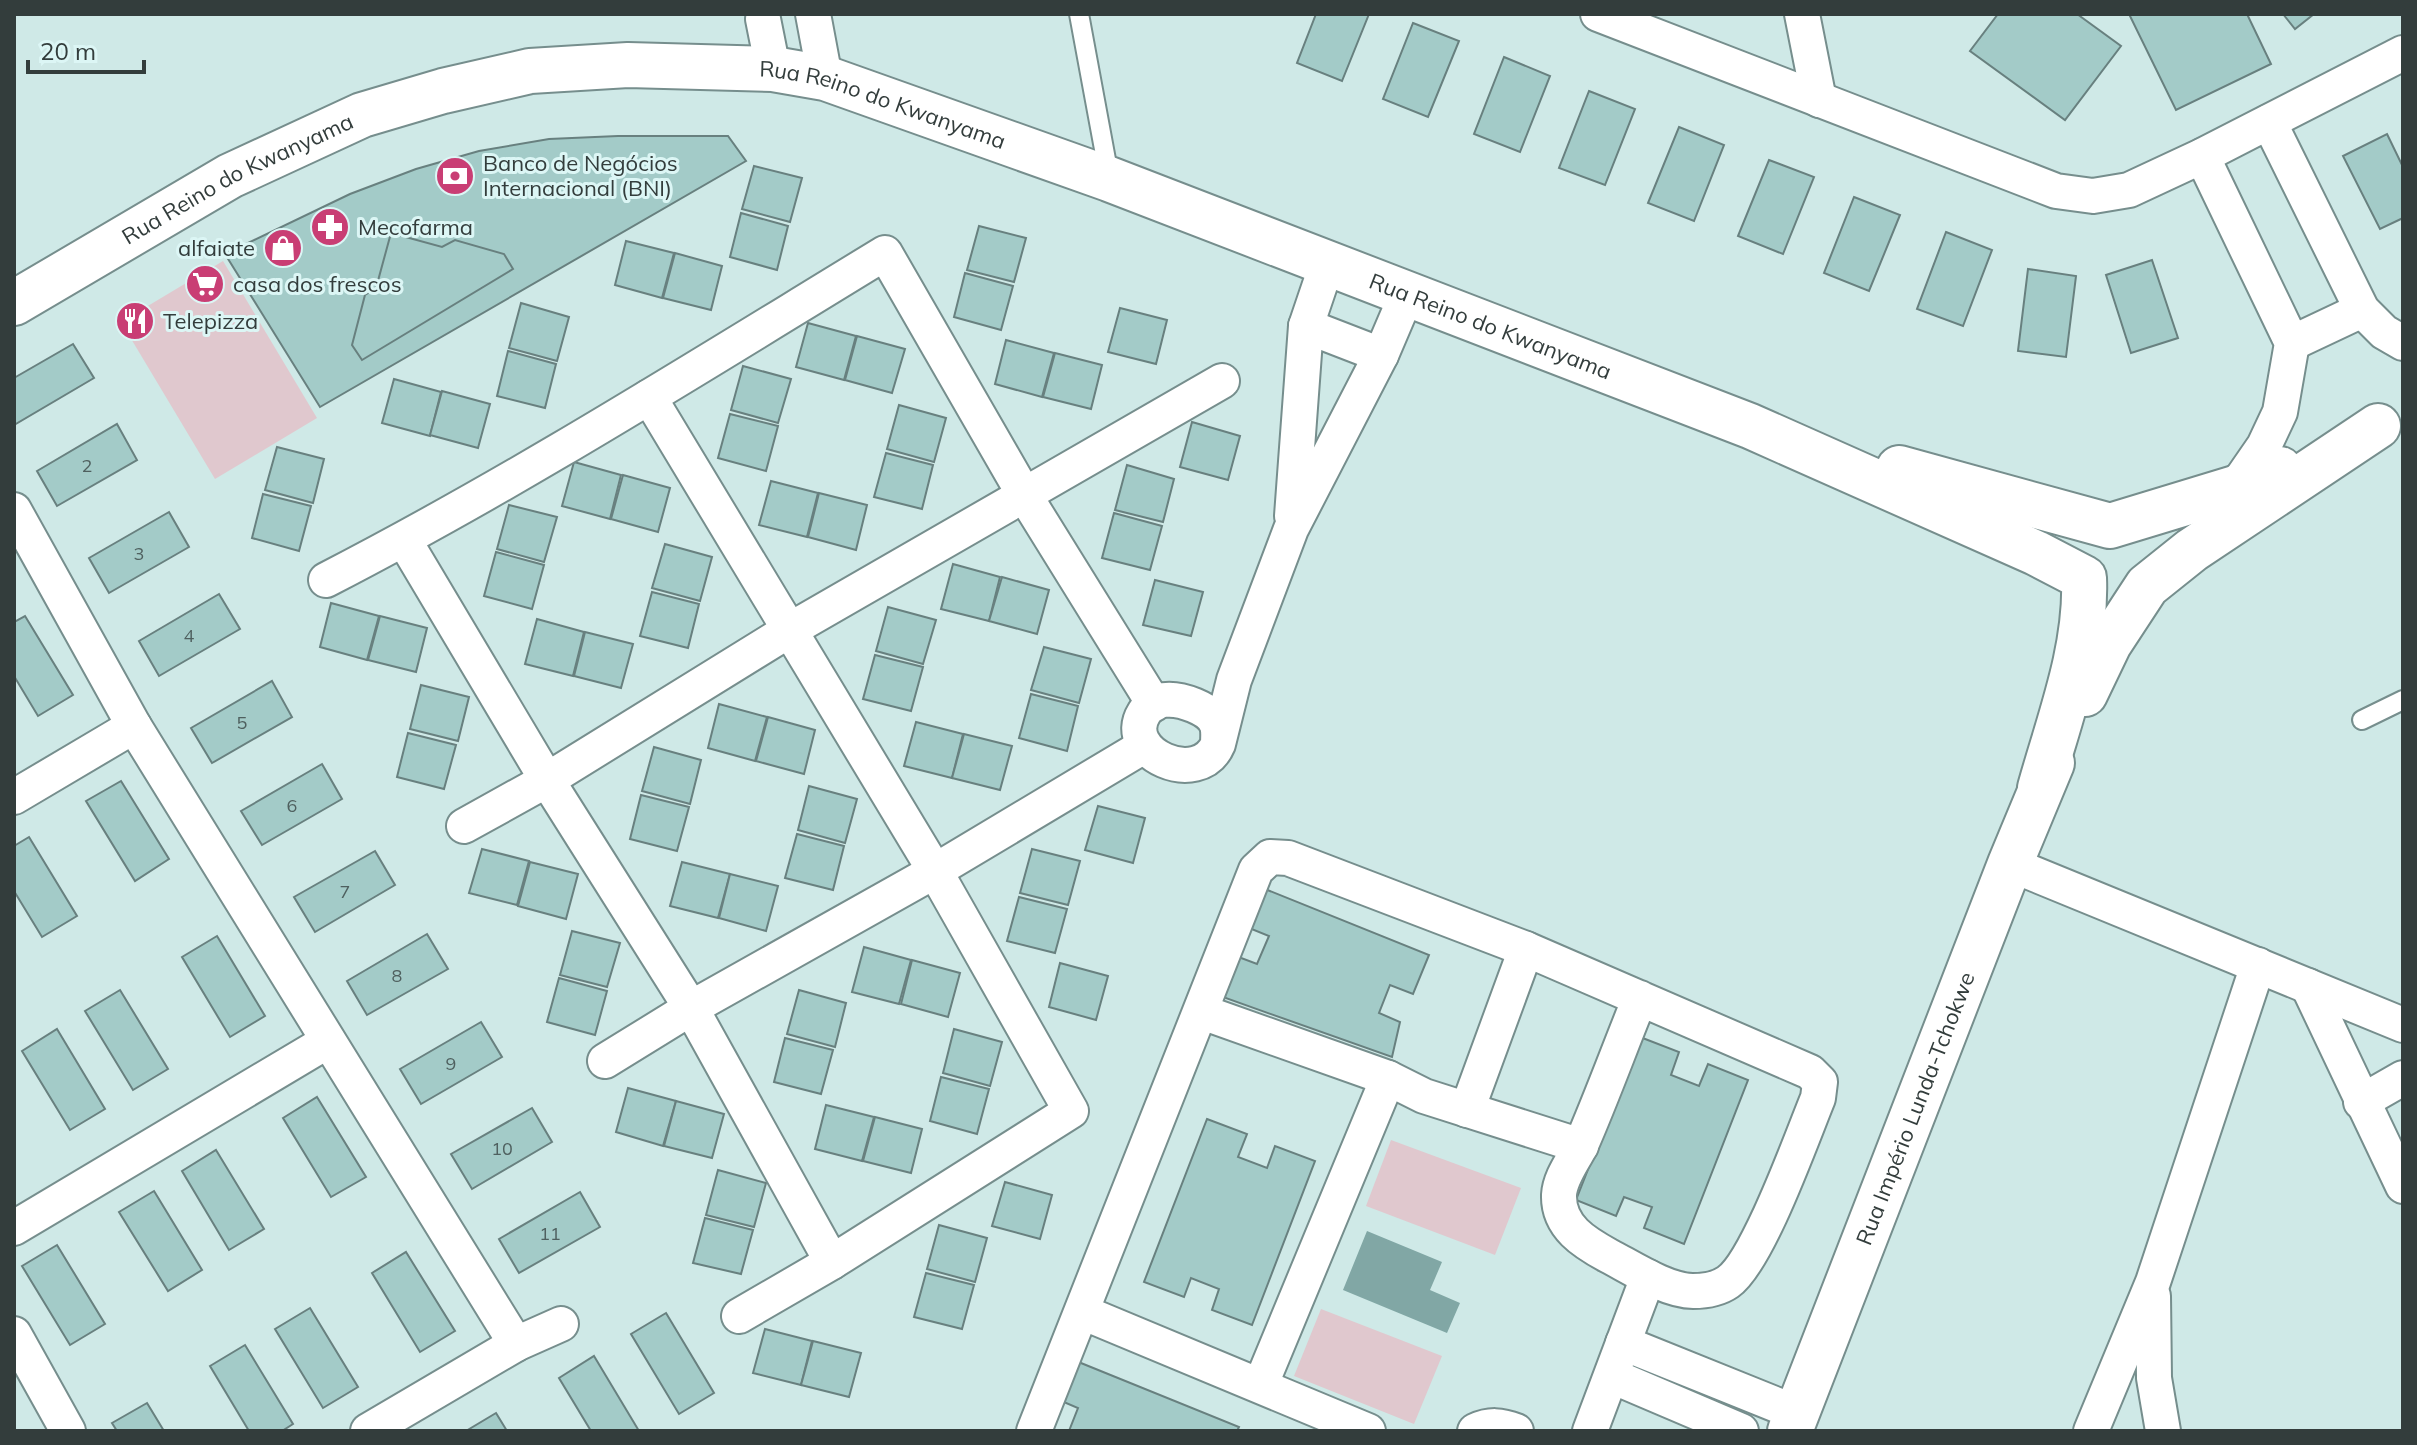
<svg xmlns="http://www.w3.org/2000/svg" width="2417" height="1445" viewBox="0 0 2417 1445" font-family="Mulish,sans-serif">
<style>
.green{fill:#e0c8ce}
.water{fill:#81a7a5}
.building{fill:#a3cbc8;stroke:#68807f;stroke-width:2}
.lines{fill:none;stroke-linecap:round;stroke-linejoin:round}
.service-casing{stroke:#768e8d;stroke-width:22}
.minor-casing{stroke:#768e8d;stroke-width:38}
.tertiary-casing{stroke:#768e8d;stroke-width:48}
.service{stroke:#fff;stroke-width:18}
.minor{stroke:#fff;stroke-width:34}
.tertiary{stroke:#fff;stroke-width:44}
.labels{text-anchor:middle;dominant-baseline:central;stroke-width:6;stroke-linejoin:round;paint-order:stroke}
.number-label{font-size:18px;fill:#4f605f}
.street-label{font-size:22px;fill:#333d3c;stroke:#dcf6f5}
.poi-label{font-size:22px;fill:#333d3c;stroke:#dcf6f5;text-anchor:start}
</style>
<rect width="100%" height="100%" fill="#cfe9e7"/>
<g class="green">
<polygon points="223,261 317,418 215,479 121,322"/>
<polygon points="1391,1140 1521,1188 1495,1255 1366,1206"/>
<polygon points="1321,1309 1442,1356 1414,1424 1294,1376"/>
</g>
<polygon class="water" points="1367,1231 1442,1262 1430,1290 1460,1303 1447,1333 1343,1290"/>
<g class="building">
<polygon points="1316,14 1369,14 1342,81 1297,63"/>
<polygon points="1998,14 2077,14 2121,46 2065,120 1970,51"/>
<polygon points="2129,14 2247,14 2271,64 2176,110"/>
<polygon points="2283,14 2314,14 2295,29"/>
<polygon points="1413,23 1459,41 1428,117 1383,99"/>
<polygon points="1504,57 1550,76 1520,152 1474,134"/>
<polygon points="1589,91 1635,109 1605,185 1559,168"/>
<polygon points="1679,127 1724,145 1694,221 1648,203"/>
<polygon points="2387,134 2403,167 2403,218 2380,229 2343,156"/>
<polygon points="618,136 728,136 746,161 320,407 225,254 350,194 416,169 479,151 549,139"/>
<polygon points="1769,160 1814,177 1783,254 1738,236"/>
<polygon points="754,166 802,178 790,222 742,209"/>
<polygon points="1854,197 1900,215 1869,291 1824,273"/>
<polygon points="741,213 788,226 777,270 730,257"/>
<polygon points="979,226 1026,238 1014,282 967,270"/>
<polygon points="1946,232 1992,250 1963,326 1917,309"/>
<polygon points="391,233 442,247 455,240 504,254 513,269 362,360 352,345 365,295 376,288"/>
<polygon points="626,241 674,253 662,298 615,285"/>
<polygon points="675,253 722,266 711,310 663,298"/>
<polygon points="2152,260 2178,338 2131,353 2106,275"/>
<polygon points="2028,269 2076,276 2066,357 2018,351"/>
<polygon points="965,273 1013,286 1001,330 954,317"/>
<polygon points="521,303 569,317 557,361 509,348"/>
<polygon points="1120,308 1167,320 1156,364 1108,352"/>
<polygon points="808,323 856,336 844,380 796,367"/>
<polygon points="857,336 905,349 892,393 845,380"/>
<polygon points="1006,340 1054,353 1042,397 995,384"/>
<polygon points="73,344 94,378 14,425 14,378"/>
<polygon points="508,351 556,364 545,408 497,396"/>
<polygon points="1055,353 1102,365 1091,409 1043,397"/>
<polygon points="743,366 791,379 778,423 731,410"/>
<polygon points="394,379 441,392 430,436 382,423"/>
<polygon points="442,391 490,404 478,448 430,435"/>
<polygon points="899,405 946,418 934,462 887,449"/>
<polygon points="730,414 778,426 766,471 718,458"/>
<polygon points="1192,422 1240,436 1228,480 1180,467"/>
<polygon points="117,424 137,460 57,506 37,471"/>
<polygon points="277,447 324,459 313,503 265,490"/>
<polygon points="886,453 933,465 922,509 874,497"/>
<polygon points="574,462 621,475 610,519 562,506"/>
<polygon points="1127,465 1174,479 1163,522 1115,510"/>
<polygon points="623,475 670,488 658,532 611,519"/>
<polygon points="771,481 818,493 807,537 759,525"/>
<polygon points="819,493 867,505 856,550 808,537"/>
<polygon points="263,494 311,506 299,551 252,538"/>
<polygon points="509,505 557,517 544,562 497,549"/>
<polygon points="169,512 189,547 109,593 89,558"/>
<polygon points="1114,513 1162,526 1150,570 1102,558"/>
<polygon points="665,544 712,557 700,601 652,588"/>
<polygon points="496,552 544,565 532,609 484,596"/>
<polygon points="953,564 1000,577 989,621 941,609"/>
<polygon points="1002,577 1049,590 1037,634 989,621"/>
<polygon points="1155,580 1203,592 1191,636 1143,625"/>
<polygon points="652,592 699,604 688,648 640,636"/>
<polygon points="219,594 240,629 159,676 139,641"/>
<polygon points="331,603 379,616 367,660 320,647"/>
<polygon points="888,607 936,620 923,664 876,651"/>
<polygon points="25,616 73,695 38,716 14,676 14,622"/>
<polygon points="380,616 427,628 416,672 368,660"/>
<polygon points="537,619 584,632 573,676 525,664"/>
<polygon points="585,632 633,644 621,688 574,676"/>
<polygon points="1044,647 1091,659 1079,703 1031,690"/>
<polygon points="875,655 923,667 911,711 863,699"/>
<polygon points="272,681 292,717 212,763 191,728"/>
<polygon points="421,685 469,697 458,741 410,729"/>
<polygon points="1031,694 1078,706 1067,751 1019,738"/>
<polygon points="719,704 767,717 755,761 708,748"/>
<polygon points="768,717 815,730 804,774 756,761"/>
<polygon points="916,722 963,734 952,778 904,766"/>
<polygon points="408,733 456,745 444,789 397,777"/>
<polygon points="964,734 1012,746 1000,790 952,778"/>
<polygon points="654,747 701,760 690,804 642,791"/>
<polygon points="322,764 342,799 262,845 241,811"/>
<polygon points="121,781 169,859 135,881 86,801"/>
<polygon points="809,786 857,799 845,843 798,830"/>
<polygon points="641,795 689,807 677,851 630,839"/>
<polygon points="1098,806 1145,818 1133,863 1085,850"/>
<polygon points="797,834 844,846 833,890 785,878"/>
<polygon points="29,837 77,916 42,937 14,891 14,846"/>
<polygon points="482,849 529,861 517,905 469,893"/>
<polygon points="1032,849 1080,861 1068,905 1020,893"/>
<polygon points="375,851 395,885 315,932 294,897"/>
<polygon points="530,862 578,874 566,919 518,906"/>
<polygon points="682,862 730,874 718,918 670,906"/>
<polygon points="730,874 778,886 766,931 719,918"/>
<polygon points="1265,889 1429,955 1413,994 1390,985 1379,1013 1400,1022 1392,1057 1220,996 1236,956 1257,964 1269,936 1249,928"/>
<polygon points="1019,897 1067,909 1055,953 1007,941"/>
<polygon points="572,931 620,943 607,987 560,975"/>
<polygon points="427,934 448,969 367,1015 347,981"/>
<polygon points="217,936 265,1016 230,1037 182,957"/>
<polygon points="864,947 911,960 899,1004 852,992"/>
<polygon points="912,960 960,973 948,1017 901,1004"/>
<polygon points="1060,963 1108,976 1096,1020 1049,1007"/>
<polygon points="559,978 607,991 595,1035 547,1022"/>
<polygon points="120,990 168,1069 133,1090 85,1011"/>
<polygon points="799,990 846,1003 835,1047 787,1034"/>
<polygon points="481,1022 502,1057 421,1104 400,1069"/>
<polygon points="57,1029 105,1109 70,1130 22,1051"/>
<polygon points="954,1029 1002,1042 990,1086 943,1073"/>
<polygon points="1640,1037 1679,1052 1671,1075 1699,1086 1708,1064 1748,1080 1684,1244 1644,1228 1652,1207 1624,1197 1616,1216 1576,1200"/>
<polygon points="785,1038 833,1050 821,1094 774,1082"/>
<polygon points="941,1077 989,1089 977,1134 930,1121"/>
<polygon points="628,1088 676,1101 663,1146 616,1132"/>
<polygon points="317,1097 366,1177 331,1197 283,1118"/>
<polygon points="676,1101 724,1114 712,1158 664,1146"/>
<polygon points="826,1105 874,1117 862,1161 815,1149"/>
<polygon points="532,1108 552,1142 472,1189 451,1154"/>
<polygon points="875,1117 922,1129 911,1173 863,1161"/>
<polygon points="1207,1119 1247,1134 1238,1157 1267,1168 1275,1146 1315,1161 1252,1325 1212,1310 1219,1289 1191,1278 1184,1297 1144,1282"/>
<polygon points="216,1150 264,1229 229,1250 182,1171"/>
<polygon points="718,1170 766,1183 754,1227 706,1215"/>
<polygon points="1005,1182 1052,1195 1040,1239 992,1226"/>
<polygon points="154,1191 202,1270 168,1291 119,1212"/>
<polygon points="580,1192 600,1227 519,1273 499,1239"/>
<polygon points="705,1218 753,1230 741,1274 693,1263"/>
<polygon points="939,1225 987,1238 975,1282 927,1269"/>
<polygon points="57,1245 105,1324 70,1345 22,1266"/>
<polygon points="406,1252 455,1331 420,1352 372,1273"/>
<polygon points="926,1273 974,1285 962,1329 914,1317"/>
<polygon points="310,1308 358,1387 323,1408 275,1329"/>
<polygon points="666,1313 714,1393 679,1414 631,1334"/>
<polygon points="765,1329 812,1341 801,1385 753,1373"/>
<polygon points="813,1341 861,1353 849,1397 801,1385"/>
<polygon points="245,1345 293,1424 282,1431 249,1431 210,1366"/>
<polygon points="594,1356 639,1431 591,1431 559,1378"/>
<polygon points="1076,1361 1239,1427 1237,1431 1069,1431 1078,1408 1059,1400"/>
<polygon points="147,1403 164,1431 117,1431 112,1423"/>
<polygon points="496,1413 507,1431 466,1431"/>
</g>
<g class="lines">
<g class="service-casing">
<g id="service">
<polyline points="1079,14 1109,176"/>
<polyline points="2362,720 2403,700"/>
</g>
</g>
<g class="minor-casing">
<g id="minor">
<polyline points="813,14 825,78"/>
<polyline points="1598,14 2056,191 2093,196 2129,190 2202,156 2403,53"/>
<polyline points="1802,14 1819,100"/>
<polyline points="763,19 773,69"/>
<polyline points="2269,122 2362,310 2384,332 2403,343"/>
<polyline points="2202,156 2292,343 2280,412 2264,446 2235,488"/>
<polyline points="1306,326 1381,355"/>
<polyline points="2292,343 2362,310"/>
<polyline points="649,397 935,871 1071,1111 832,1262"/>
<polyline points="14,510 134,726 516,1344"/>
<polyline points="1292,516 1306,326 1327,264"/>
<polyline points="404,540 547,780 691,1008 832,1262 739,1316"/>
<path d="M326,580C518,481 701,365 885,253L1025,496L1154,704"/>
<path d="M1218,744C1218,738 1219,731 1217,725C1211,708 1180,698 1164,700C1156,701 1148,706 1144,713C1119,753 1199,789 1218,744L1234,680L1291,529L1381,355L1407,294"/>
<polyline points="14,797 134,726"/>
<polyline points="464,826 547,780 788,631 1222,381"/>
<polyline points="2010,864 2403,1025"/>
<polyline points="2308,986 2403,1186"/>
<polyline points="1202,1012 1388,1078 1424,1096 1581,1146"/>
<polyline points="605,1061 691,1008 935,871 1144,746"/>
<polyline points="2361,1102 2403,1078"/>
<polyline points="1467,1110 1526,949"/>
<polyline points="14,1228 328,1041"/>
<polyline points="2153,1296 2154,1378 2163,1431"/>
<polyline points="1082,1312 1368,1431"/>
<polyline points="14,1334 68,1431"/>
<polyline points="1623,1343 1797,1413"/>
<polyline points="1612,1376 1741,1431"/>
<polyline points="1261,1384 1388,1078"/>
<polyline points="368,1431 516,1344 561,1324"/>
<path d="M1034,1431L1256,870L1270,857L1288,858L1526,949L1810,1072L1820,1082L1818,1098C1802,1137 1758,1261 1728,1282C1718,1289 1704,1291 1693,1291C1667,1291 1632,1268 1609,1256C1585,1243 1558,1227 1559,1195C1560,1177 1574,1160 1581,1145C1602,1097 1620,1047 1640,998"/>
<path d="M1475,1431C1490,1424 1501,1425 1516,1431"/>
<polyline points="1590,1431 1648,1277"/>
<polyline points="2091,1431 2153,1282 2258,965"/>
</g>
</g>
<g class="tertiary-casing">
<g id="tertiary">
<path id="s1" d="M14,303L230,176L362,115L443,91L530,71L628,65L773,69L825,78L1109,179L1750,426L2036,553L2084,578C2087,649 2059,720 2040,788"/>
<polyline points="1899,468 2110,526 2235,488 2280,469"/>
<polyline points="2085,694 2109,644 2147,586 2192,550 2378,426"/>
<path id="s2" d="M1790,1431L2010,864L2052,763"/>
</g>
</g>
<use href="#service" class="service"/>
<use href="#minor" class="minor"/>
<use href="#tertiary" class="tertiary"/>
</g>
<defs>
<g id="bank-disc" transform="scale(2)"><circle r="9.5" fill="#c93e74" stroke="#dcf6f5"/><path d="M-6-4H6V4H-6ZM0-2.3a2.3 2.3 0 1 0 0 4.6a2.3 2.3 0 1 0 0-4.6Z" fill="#fff"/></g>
<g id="pharmacy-disc" transform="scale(2)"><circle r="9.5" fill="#c93e74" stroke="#dcf6f5"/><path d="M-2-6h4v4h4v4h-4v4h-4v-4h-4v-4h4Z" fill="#fff"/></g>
<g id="shop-disc" transform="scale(2)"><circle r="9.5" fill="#c93e74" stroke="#dcf6f5"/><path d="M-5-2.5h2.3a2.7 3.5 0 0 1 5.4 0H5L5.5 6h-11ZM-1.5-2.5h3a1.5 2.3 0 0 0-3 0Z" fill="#fff"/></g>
<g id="supermarket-disc" transform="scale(2)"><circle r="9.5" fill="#c93e74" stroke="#dcf6f5"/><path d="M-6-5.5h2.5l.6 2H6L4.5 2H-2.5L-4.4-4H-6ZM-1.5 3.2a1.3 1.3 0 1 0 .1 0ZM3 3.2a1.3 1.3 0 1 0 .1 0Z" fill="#fff"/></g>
<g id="restaurant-disc" transform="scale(2)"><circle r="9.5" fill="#c93e74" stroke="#dcf6f5"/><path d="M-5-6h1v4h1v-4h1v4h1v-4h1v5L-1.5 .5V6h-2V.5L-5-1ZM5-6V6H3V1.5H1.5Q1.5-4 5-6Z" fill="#fff"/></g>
</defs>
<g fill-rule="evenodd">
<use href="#bank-disc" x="455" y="176"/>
<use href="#pharmacy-disc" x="330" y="227"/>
<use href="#shop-disc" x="283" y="248"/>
<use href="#supermarket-disc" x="205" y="284"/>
<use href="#restaurant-disc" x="135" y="321"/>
</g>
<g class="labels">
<g class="number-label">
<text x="87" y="465">2</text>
<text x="139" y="553">3</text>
<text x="189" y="635">4</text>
<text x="242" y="722">5</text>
<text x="292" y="805">6</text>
<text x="345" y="891">7</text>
<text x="397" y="975">8</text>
<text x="451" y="1063">9</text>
<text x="502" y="1148">10</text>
<text x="550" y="1233">11</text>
</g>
<g class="street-label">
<text stroke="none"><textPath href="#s1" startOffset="928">Rua Reino do Kwanyama</textPath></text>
<text stroke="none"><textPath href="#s1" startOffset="256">Rua Reino do Kwanyama</textPath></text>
<text stroke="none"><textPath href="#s1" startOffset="1576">Rua Reino do Kwanyama</textPath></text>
<text stroke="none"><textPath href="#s2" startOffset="346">Rua Império Lunda-Tchokwe</textPath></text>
</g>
<g class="poi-label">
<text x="483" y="163">Banco de Negócios<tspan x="483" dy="25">Internacional (BNI)</tspan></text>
<text x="358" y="227">Mecofarma</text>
<text x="255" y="248" text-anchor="end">alfaiate</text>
<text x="233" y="284">casa dos frescos</text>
<text x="163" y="321">Telepizza</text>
</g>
</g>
<rect width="2417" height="1445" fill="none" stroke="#333d3c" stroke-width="32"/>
<path d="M28 60v12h116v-12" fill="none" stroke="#333d3c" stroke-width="4"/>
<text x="40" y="60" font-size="24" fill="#333d3c" stroke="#dcf6f5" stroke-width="6" paint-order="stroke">20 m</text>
</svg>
